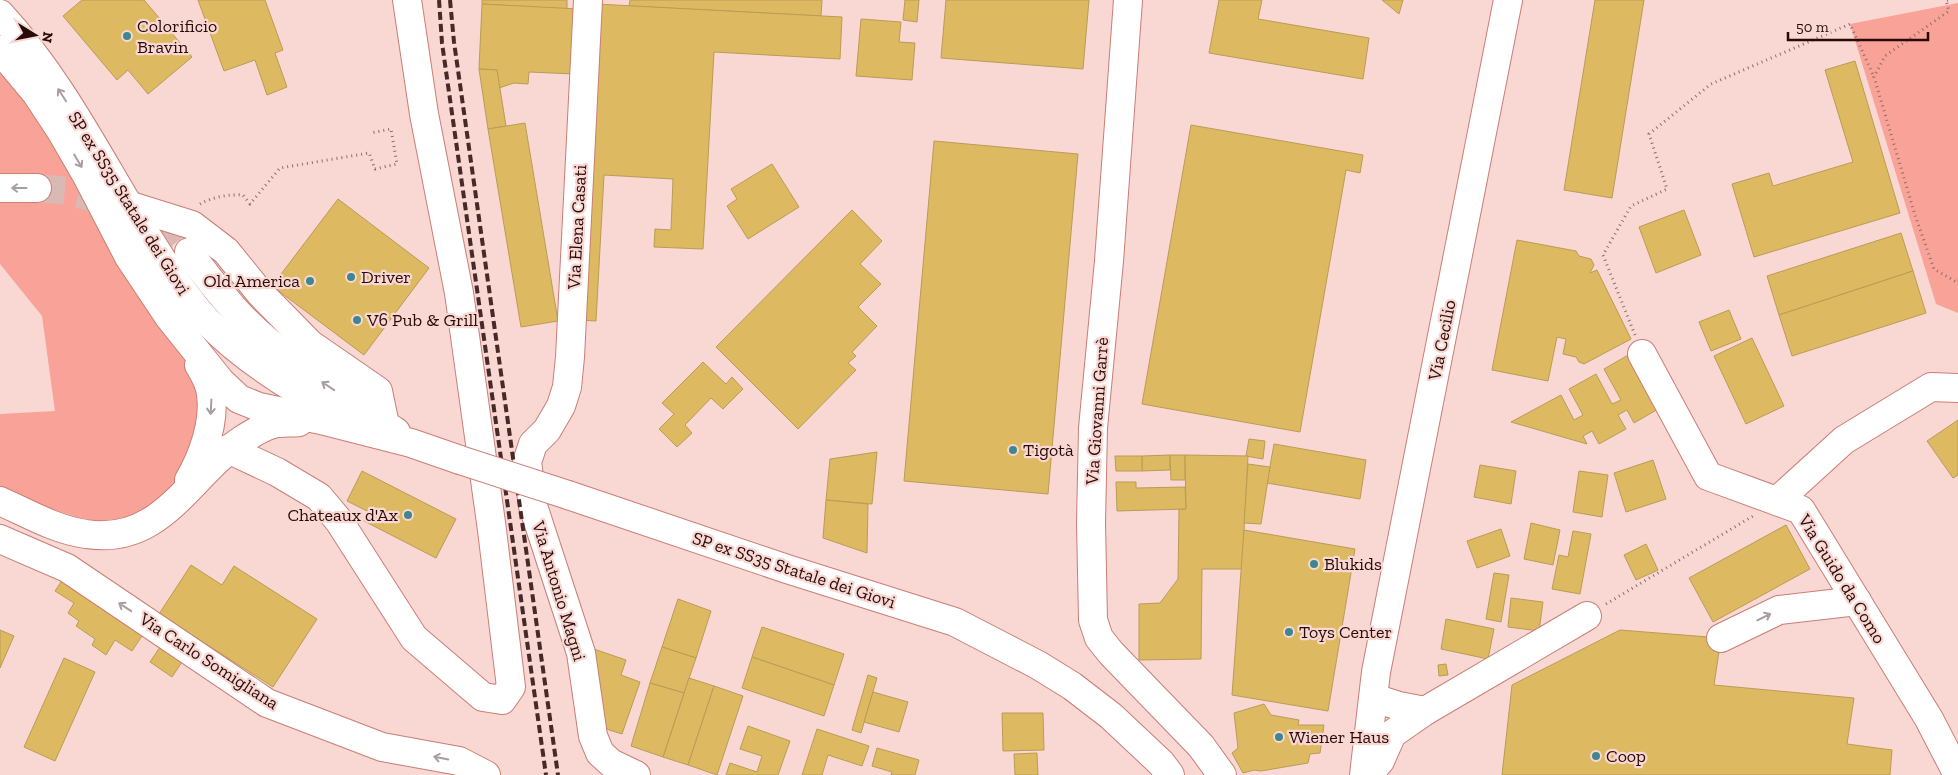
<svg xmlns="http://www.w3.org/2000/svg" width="1958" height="775" viewBox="0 0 1958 775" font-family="'Zilla Slab',serif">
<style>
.green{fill:#f9a297}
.building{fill:#ddb961;stroke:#b99c56}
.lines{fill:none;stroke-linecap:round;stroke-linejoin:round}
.major-tunnel{stroke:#dab8b4;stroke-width:28;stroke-dasharray:28 14;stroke-linecap:butt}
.minor-casing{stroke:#ca7e75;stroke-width:30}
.major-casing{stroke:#ca7e75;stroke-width:30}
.path{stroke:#8e6e6b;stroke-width:3;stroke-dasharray:1 4;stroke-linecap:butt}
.minor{stroke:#fff;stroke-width:28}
.major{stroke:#fff;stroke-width:28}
.rail{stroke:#472927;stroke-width:4;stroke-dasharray:8 4;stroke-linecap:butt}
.major-bridge-casing{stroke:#ca7e75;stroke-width:30;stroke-linecap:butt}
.major-bridge{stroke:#fff;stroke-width:28}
.oneway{stroke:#a99d9d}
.poi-dot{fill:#3f8690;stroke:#f9d7d2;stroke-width:2}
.labels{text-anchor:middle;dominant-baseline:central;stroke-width:4.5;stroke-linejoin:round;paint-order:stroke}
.poi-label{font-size:18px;fill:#280b09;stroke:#f9d7d2;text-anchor:start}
.street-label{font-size:18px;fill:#280b09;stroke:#f9d7d2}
</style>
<rect width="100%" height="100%" fill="#f9d7d2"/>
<g class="green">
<polygon points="1958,3 1958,313 1936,304 1850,24"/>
<polygon points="0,72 43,111 199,371 205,398 181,479 146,512 110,523 77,517 35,504 0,489 0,414 55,411 42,316 0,264"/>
</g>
<g class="building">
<polygon points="82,0 144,0 192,57 148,94 128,70 117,80 63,16"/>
<polygon points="198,0 265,0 283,50 275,53 287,87 267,95 255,60 224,71"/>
<polygon points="482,0 567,0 567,9 482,4"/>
<polygon points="630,0 822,0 821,16 629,6"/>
<polygon points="905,0 919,0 917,22 903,20"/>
<polygon points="946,0 1089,0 1083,69 941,58"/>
<polygon points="1219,0 1262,0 1258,19 1369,38 1363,79 1209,53"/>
<polygon points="1382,0 1403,0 1399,14"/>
<polygon points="1595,0 1644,0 1612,198 1564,190"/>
<polygon points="482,4 579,9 575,74 529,72 528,84 514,83 499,88 497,70 479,69"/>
<polygon points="596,4 842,17 840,59 714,52 703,249 654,247 655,229 671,230 673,179 604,175 596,321 579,320"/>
<polygon points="861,19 901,22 899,42 915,43 912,80 856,76"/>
<polygon points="1855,61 1900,213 1754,257 1732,184 1769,173 1773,186 1853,162 1825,70"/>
<polygon points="479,69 497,70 506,126 488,129"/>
<polygon points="525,123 558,321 521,327 488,129"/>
<polygon points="1191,125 1363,155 1360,173 1346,170 1300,432 1142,404"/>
<polygon points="934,141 1078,154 1048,494 904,481"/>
<polygon points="772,164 799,207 748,239 727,206 737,199 731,189"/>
<polygon points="338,199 429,268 364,355 272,286"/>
<polygon points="852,210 882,241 860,264 881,284 858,307 877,326 852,352 856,356 848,363 856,370 798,429 716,347"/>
<polygon points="1684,210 1701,255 1656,273 1639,227"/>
<polygon points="1901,233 1913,271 1779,315 1767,276"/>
<polygon points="1517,240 1576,251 1579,256 1591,259 1594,265 1590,273 1597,270 1631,339 1584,364 1579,362 1576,357 1563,354 1566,339 1557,337 1548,381 1492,370"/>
<polygon points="1913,271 1926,313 1792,356 1779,315"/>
<polygon points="1729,310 1741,339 1711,351 1699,322"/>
<polygon points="1752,338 1784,406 1746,424 1714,356"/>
<polygon points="1630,354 1660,408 1634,423 1627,410 1618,415 1626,429 1599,444 1592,431 1583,436 1587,444 1511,422 1561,395 1574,420 1583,415 1569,389 1596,374 1612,404 1621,400 1604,369"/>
<polygon points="703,362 726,384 732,377 743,389 723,409 711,398 685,425 692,433 677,447 659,429 674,414 662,403"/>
<polygon points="1958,420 1958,475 1953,478 1927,441"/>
<polygon points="1249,439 1265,441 1263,459 1246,456"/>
<polygon points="1274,444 1366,460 1360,499 1267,483"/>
<polygon points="877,452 872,504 826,500 830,459"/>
<polygon points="1170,455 1170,470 1142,471 1142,456"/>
<polygon points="1170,455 1185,455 1185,480 1171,480"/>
<polygon points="1185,455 1248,456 1242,569 1202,569 1201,659 1139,660 1139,604 1160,603 1178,579 1179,509 1186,509"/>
<polygon points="1115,456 1142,456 1142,471 1116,471"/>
<polygon points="1653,460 1666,499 1626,512 1614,473"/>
<polygon points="1248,464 1270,467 1261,524 1244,523"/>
<polygon points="1480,465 1516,471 1511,504 1474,497"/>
<polygon points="362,471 456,519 436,558 364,521 369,512 347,501"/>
<polygon points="1579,471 1608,475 1602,517 1573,512"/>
<polygon points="1116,482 1136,482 1136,488 1185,487 1186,509 1117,511"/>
<polygon points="826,500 868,504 867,553 823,538"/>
<polygon points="1531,523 1560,530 1553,565 1524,559"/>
<polygon points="1786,525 1810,569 1713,622 1689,578"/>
<polygon points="1501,529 1510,556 1477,568 1467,541"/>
<polygon points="1244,530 1355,549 1328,711 1232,695"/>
<polygon points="1573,531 1591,534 1580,594 1552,589 1559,555 1568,557"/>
<polygon points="1646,544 1658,570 1636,580 1624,555"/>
<polygon points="191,565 222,585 234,566 317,619 273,687 159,614"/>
<polygon points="1494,573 1509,575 1501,622 1486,619"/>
<polygon points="65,576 146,630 132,651 115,640 106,655 92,645 95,639 76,626 79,621 68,613 74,603 55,591"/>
<polygon points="1511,598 1543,602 1539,631 1508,627"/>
<polygon points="678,599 711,611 696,658 662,647"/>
<polygon points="1446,619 1494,629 1488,659 1441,649"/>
<polygon points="762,627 844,654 834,685 752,657"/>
<polygon points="0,630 14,636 0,668"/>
<polygon points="1620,630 1721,638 1714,685 1854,698 1847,744 1892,750 1890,775 1502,775 1512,685"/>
<polygon points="160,647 182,662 172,677 150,662"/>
<polygon points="588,647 626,660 621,675 640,682 622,734 600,727"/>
<polygon points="662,647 696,658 684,693 650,683"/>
<polygon points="752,657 834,685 824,716 742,688"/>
<polygon points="64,658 95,672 55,761 24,747"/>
<polygon points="1446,664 1448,675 1439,676 1438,665"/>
<polygon points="868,675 877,678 861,733 852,730"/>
<polygon points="689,678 714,686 688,765 663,757"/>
<polygon points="650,683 684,693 663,757 631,746"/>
<polygon points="714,686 743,696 717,775 688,765"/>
<polygon points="873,692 908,702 899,732 864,722"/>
<polygon points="1264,704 1271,715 1299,720 1298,725 1324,725 1320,753 1310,754 1308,763 1261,771 1254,770 1243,773 1232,753 1238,748 1234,713"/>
<polygon points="1002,713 1043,713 1044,750 1003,751"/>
<polygon points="748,726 790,741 778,775 726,775 730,763 757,772 762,756 740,749"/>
<polygon points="817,729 869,746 862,766 828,755 822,775 802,775"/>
<polygon points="877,748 919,760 915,775 891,775 892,772 872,766"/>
<polygon points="1037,753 1038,775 1015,775 1014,754"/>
</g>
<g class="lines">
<polyline class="major-tunnel" points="37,188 69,191 105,201 159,225 178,238 189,252"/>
<g class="minor-casing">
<g id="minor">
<polyline points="588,0 570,357 567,387 561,406 547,430 533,444 527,462 533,506 581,653 593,736 600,753 611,763 636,775"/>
<polyline points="1128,0 1109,261 1093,428 1091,523 1093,620 1099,638 1111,653 1201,746 1222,775"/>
<polyline points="112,206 128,205 192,225 226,251 260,293 310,344 378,391 385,425"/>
<polyline points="1642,354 1708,476 1801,510 1929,719 1958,775"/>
<polyline points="228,449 277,472 319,497 339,521 414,638 483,697 502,700 511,687 492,530 459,293 424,114 407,0"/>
<polyline points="1777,501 1844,440 1931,387 1958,388"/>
<polyline points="0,539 67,568 267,703 382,747 459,761 486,775"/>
<polyline points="1721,638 1779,610 1857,601"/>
<polyline points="1374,698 1399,706 1425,711"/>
<polyline points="1368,775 1380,761 1392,734 1425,711 1587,616"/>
</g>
</g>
<g class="major-casing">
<g id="major">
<path d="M0,14C62,81 102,164 150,241C168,269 185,297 207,321C243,359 297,392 343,416"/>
<polyline points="0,50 36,93 61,131 87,176 129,257 169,317 221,382 239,399 259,407 321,420 411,443 460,460"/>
<polyline points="0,188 37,188"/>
<path d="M189,252C203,272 218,291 234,309C277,357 343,396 396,432"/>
<path d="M189,480C203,456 215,422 211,394C210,384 204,373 199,365"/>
<polyline points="568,495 787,569 955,622 1038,665 1072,686 1111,716 1161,763 1170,775"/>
<path d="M0,501C27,513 56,530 86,534C162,546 189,475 242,440C251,434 262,427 273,424C281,422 291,423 299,422"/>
<polyline points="1364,775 1376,672 1508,0"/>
</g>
</g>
<g class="path">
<polyline points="1948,0 1946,0 1949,11 1885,56 1874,77 1915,215 1934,269 1958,283"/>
<path d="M200,204C212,197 230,194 243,195L250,204L280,168L369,153L375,169L397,164L391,129L371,133"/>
<polyline points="1635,335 1603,255 1631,206 1667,189 1649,134 1711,84 1850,24 1874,77"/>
<polyline points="1606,604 1753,516"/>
</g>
<use href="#minor" class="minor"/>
<use href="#major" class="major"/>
<g class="rail">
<polyline points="439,0 442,43 546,775"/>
<polyline points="450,0 454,42 558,775"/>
</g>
<g class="major-bridge-casing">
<polyline id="major-bridge" points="460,460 568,495"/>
</g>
<use href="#major-bridge" class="major-bridge"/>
</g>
<defs><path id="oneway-shaft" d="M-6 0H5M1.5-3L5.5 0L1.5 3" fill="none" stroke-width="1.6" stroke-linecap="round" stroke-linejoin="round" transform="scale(1.25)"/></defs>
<g class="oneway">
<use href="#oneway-shaft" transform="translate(62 95) rotate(-123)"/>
<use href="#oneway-shaft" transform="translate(78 161) rotate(59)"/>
<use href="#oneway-shaft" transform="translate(19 188) rotate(180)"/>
<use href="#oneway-shaft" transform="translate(328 386) rotate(-146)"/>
<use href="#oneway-shaft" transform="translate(211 407) rotate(93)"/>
<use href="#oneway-shaft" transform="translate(125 607) rotate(-147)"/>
<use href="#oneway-shaft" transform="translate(1764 617) rotate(-26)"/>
<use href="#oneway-shaft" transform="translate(441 758) rotate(-169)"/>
</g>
<g class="poi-dot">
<circle cx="127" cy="36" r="5"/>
<circle cx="351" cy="277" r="5"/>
<circle cx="310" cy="281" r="5"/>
<circle cx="357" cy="320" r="5"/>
<circle cx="1013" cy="450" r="5"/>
<circle cx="408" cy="515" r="5"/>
<circle cx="1314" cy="564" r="5"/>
<circle cx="1289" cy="632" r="5"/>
<circle cx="1279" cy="737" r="5"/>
<circle cx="1596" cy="756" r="5"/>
</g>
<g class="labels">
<g class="poi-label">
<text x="137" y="26">Colorificio<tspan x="137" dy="21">Bravin</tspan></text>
<text x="361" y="277">Driver</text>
<text x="300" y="281" text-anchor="end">Old America</text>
<text x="367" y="320">V6 Pub &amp; Grill</text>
<text x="1023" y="450">Tigotà</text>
<text x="398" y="515" text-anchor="end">Chateaux d'Ax</text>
<text x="1324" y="564">Blukids</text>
<text x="1299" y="632">Toys Center</text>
<text x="1289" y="737">Wiener Haus</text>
<text x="1606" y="756">Coop</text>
</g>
<g class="street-label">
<text transform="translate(129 203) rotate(58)">SP ex SS35 Statale dei Giovi</text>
<text transform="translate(577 227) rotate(-87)">Via Elena Casati</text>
<text transform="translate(1442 340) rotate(-79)">Via Cecilio</text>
<text transform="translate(1097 411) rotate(-86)">Via Giovanni Garrè</text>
<text transform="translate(794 570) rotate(18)">SP ex SS35 Statale dei Giovi</text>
<text transform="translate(1842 579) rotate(58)">Via Guido da Como</text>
<text transform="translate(559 591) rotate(73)">Via Antonio Magni</text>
<text transform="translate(209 661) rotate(33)">Via Carlo Somigliana</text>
</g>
</g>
<g transform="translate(35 35) rotate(100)" stroke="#f9d7d2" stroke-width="4" paint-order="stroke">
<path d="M0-4L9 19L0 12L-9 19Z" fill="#280b09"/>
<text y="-8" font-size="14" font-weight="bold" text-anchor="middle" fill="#280b09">N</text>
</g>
<path d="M1788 32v8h140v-8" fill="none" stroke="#280b09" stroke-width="2.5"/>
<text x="1796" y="32" font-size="15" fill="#280b09" stroke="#f9d7d2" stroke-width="4" paint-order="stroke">50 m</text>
</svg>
